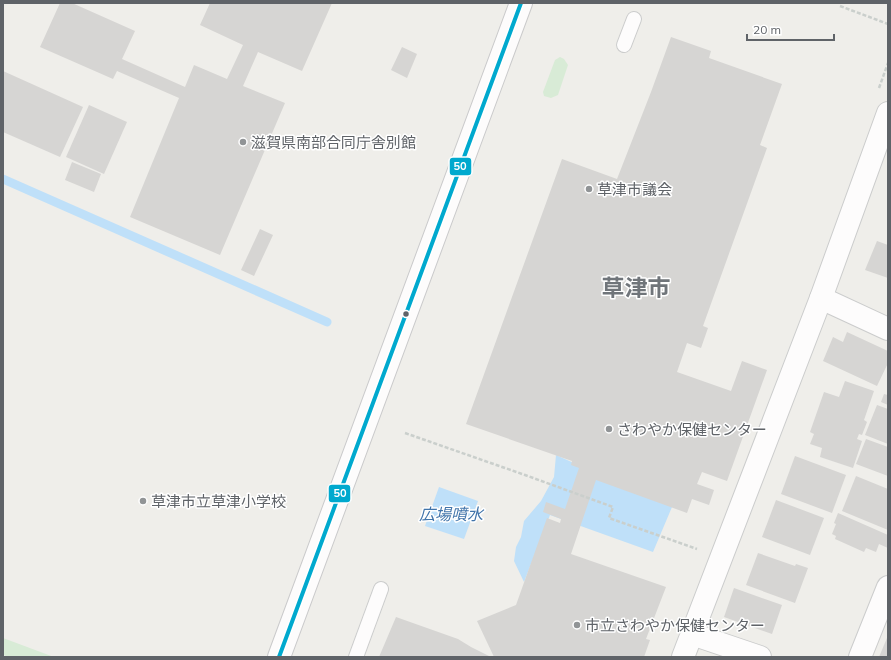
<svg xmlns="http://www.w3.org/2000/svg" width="891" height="660" viewBox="0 0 891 660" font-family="Mulish,'Noto Sans JP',sans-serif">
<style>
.green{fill:#d8ebd6}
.water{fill:#bfe0f9}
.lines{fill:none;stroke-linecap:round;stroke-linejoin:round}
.stream{stroke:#bfe0f9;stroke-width:9}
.building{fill:#d6d5d3}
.lane-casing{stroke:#cbcccc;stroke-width:16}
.street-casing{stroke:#cbcccc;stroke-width:24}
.secondary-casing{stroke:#cacacb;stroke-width:24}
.path{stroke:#cacfcc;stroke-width:2.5;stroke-dasharray:4 2;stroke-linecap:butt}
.lane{stroke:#fdfcfc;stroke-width:14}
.street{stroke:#fdfcfc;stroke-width:22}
.secondary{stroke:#fdfcfc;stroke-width:22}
.bus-1-casing{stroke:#fff;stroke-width:7}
.bus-1{stroke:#00a9ce;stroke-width:4}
.poi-dot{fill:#919496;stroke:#fff;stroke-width:1.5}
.bus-dot{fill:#5f6368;stroke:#fff;stroke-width:1.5}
.labels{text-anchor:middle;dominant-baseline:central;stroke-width:3;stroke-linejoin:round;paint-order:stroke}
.poi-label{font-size:15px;fill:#5f6368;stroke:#fff;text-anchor:start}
.water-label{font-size:16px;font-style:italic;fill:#4174aa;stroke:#fff}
.town-label{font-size:23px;font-weight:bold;fill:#70757a;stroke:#fff}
.line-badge{stroke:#fff;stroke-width:1.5}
.badge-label{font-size:11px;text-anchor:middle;font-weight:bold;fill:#fff}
</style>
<rect width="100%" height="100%" fill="#efeeea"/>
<g class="green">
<polygon points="560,57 564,59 568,65 558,95 551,98 544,96 543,92 555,60"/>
<polygon points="3,638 54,657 10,657 3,655"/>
</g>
<g class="water">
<polygon points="556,455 672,507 653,552 550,515 524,582 514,561 516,547 521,537 524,521 541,501 554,477"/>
<polygon points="439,487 478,501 464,539 425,526"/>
</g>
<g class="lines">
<polyline class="stream" points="3,179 327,322"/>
</g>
<g class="building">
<polygon points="60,3 72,3 135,31 122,59 185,87 194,65 227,79 243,45 200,25 210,3 332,3 302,71 258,52 243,86 285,103 220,255 130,217 179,98 117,71 113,79 40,47"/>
<polygon points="671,37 711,51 709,58 782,84 760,145 767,148 703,326 708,328 701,348 687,343 677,372 731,391 742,361 767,370 727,481 702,472 697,484 714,490 709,505 692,499 687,513 596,480 571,554 666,587 646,639 650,640 644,657 494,657 477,621 516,605 547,518 560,523 561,519 543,512 546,502 565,509 579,468 571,465 572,461 466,424 562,159 617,179 651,92"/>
<polygon points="402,47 417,54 407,78 391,70"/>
<polygon points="3,71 83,107 60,157 3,132"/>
<polygon points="89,105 127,122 104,174 66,157"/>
<polygon points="72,162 101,174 94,192 65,180"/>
<polygon points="260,229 273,235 254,276 241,270"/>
<polygon points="877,241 888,245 888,278 865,270"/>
<polygon points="847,332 888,351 888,363 877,386 823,361 833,337 843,342"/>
<polygon points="845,381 874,391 864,420 867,422 862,435 859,434 857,439 862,441 853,468 820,457 822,448 810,444 814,434 810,432 824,392 839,397"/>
<polygon points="884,394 888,395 888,405 881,402"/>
<polygon points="877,405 888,409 888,444 865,435"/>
<polygon points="866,439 888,447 888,476 856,464"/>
<polygon points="795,456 846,475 832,513 781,494"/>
<polygon points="856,476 888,489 888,530 842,511"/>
<polygon points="776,500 824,518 810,555 762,537"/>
<polygon points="838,513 888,535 888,548 879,544 876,552 866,548 864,552 835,539 836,536 832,534 836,524 834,523"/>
<polygon points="758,553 795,566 796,564 808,568 795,603 746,585"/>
<polygon points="734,588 782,605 772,634 724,617"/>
<polygon points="396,617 458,639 471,647 491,657 379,657"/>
<polygon points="887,638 888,638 888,657 879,657"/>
</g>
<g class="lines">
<g class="lane-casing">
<g id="lane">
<polyline points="624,45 634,19"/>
<polyline points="356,657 381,589"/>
</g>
</g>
<g class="street-casing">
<g id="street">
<polyline points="821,298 888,329"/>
<polyline points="692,634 760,657"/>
<polyline points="683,657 821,298 888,113"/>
<polyline points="860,657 888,587"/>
</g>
</g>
<g class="secondary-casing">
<polyline id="secondary" points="279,657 521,3"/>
</g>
<g class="path">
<polyline points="840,6 888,24"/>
<polyline points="879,88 888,63"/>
<polyline points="405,433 525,475 613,507 609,518 697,549"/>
</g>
<use href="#lane" class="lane"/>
<use href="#street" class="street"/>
<use href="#secondary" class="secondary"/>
<g class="bus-1-casing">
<polyline id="bus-1" points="279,657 521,3"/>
</g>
<use href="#bus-1" class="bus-1"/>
</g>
<g class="poi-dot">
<circle cx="243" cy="142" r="4"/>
<circle cx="589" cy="189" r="4"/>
<circle cx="609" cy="429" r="4"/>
<circle cx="143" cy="501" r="4"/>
<circle cx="577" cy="625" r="4"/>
</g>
<circle class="bus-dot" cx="406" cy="314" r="3.5"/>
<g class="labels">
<g class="poi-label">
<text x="251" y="142">滋賀県南部合同庁舎別館</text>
<text x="597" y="189">草津市議会</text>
<text x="617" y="429">さわやか保健センター</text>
<text x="151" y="501">草津市立草津小学校</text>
<text x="585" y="625">市立さわやか保健センター</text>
</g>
<g class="water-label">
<text x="451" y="514">広場噴水</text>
</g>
<g class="town-label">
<text x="636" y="287">草津市</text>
</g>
</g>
<g class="line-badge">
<rect x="449" y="157" width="23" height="19" rx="4" fill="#00a9ce"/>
<rect x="328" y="484" width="23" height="19" rx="4" fill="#00a9ce"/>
</g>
<g class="badge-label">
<text x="460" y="170">50</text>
<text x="340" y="497">50</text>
</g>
<rect width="891" height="660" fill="none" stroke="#5f6368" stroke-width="8"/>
<path d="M747 34v6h87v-6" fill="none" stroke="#5f6368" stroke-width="2"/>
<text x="753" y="34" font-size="12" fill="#5f6368" stroke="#ffffff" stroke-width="3" paint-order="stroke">20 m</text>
</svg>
